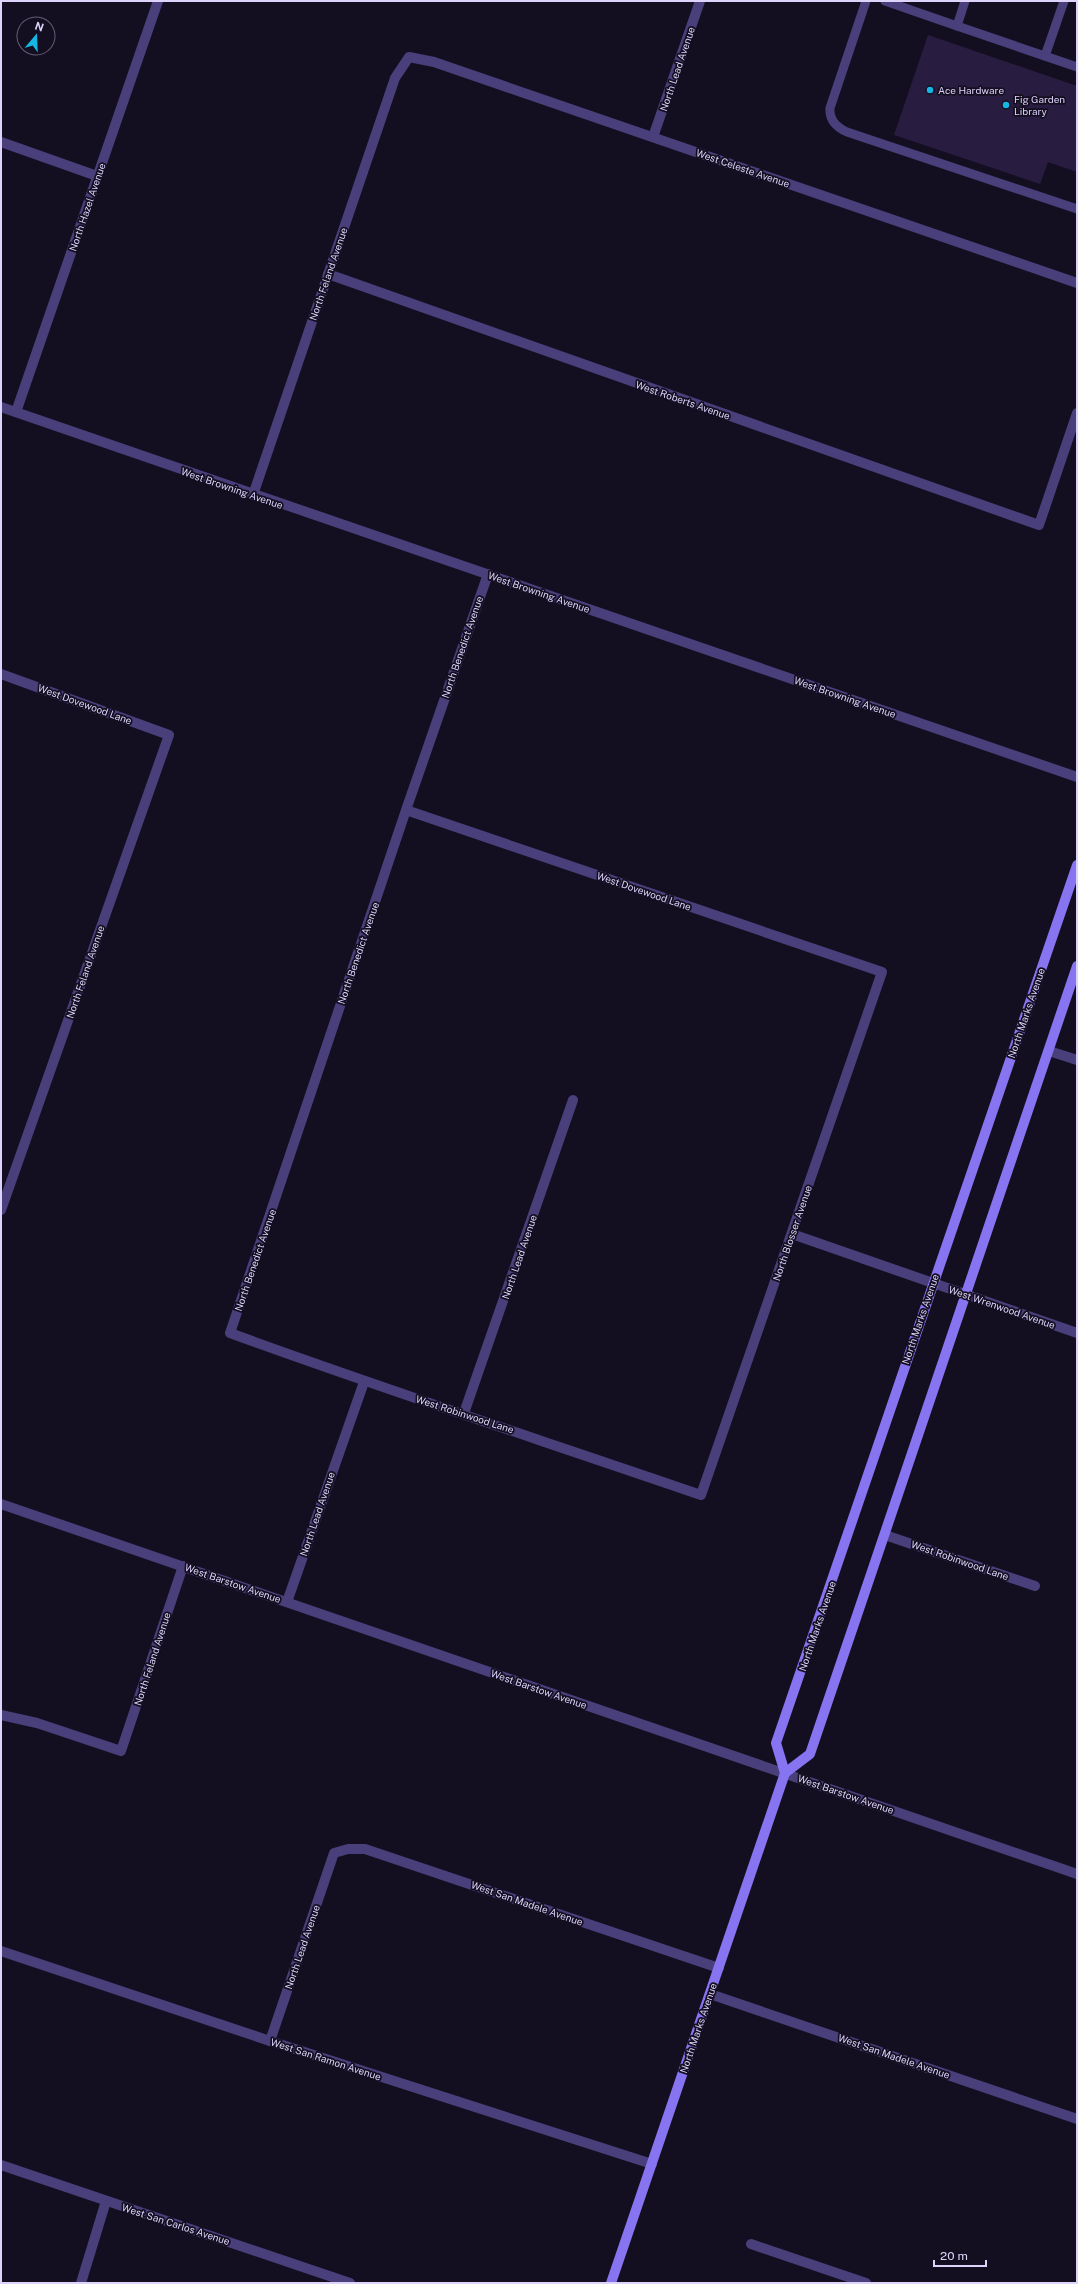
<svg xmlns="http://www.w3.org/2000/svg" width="1078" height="2284" viewBox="0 0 1078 2284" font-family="'Public Sans',sans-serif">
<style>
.building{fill:#281d40}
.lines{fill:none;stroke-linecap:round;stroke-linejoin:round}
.service{stroke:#493f7b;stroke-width:9}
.minor{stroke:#493f7b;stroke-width:10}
.secondary{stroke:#8674f1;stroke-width:10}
.poi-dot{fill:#16b6e4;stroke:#140f20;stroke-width:1.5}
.labels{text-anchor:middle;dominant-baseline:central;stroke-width:3.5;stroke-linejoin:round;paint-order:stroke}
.street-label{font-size:10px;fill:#ddd3fb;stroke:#140f20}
.poi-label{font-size:10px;fill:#ddd3fb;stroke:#140f20;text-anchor:start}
</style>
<rect width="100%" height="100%" fill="#140f20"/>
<polygon class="building" points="928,35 1077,86 1077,172 1048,162 1040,184 894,135"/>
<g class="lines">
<g class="service">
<path d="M866,1L830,108C829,120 836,127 847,132L1077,209"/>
<polyline points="885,1 957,26 965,1"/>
<polyline points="957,26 1077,67"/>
<polyline points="1045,56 1064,1"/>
</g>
<g class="minor">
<polyline points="653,137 700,1"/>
<polyline points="1,142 97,176"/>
<polyline points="328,274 1039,525 1077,413"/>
<polyline points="1,407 1077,777"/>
<polyline points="16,412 158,1"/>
<polyline points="253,495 395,78 409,57 434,62 1077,283"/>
<polyline points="1,674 169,735 1,1210"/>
<path d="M406,810L882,972L701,1495C544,1441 386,1390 230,1333L406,810L488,574"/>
<polyline points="1049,1051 1077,1060"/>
<polyline points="792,1234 1077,1333"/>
<polyline points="464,1413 573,1100"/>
<polyline points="1,1504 1077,1874"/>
<polyline points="885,1535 1035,1586"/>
<polyline points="287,1602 364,1382"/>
<polyline points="1,1715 37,1723 121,1751 183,1566"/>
<polyline points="1,1951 270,2041 652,2164"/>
<polyline points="710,1994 1077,2119"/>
<polyline points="270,2041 334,1853 348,1849 365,1849 719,1968"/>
<polyline points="1,2165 350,2283"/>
<polyline points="751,2244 866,2283"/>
<polyline points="81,2283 106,2201"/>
</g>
<g class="secondary">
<polyline points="785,1773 776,1743 1077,865"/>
<polyline points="611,2283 785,1773 810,1754 1077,966"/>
</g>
</g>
<g class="poi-dot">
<circle cx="930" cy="90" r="4"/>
<circle cx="1006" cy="105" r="4"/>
</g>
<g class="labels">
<g class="street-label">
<text transform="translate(677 69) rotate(-71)">North Lead Avenue</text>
<text transform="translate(743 168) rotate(19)">West Celeste Avenue</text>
<text transform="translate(87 207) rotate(-71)">North Hazel Avenue</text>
<text transform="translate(328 274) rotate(-71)">North Feland Avenue</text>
<text transform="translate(683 400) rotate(19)">West Roberts Avenue</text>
<text transform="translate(232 488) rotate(19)">West Browning Avenue</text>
<text transform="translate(539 592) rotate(19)">West Browning Avenue</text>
<text transform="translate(462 647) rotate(-71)">North Benedict Avenue</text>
<text transform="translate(845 697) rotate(19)">West Browning Avenue</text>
<text transform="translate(85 704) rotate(20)">West Dovewood Lane</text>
<text transform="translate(644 891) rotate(19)">West Dovewood Lane</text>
<text transform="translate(358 953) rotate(-71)">North Benedict Avenue</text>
<text transform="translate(85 972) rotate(-71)">North Feland Avenue</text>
<text transform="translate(1026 1013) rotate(-71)">North Marks Avenue</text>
<text transform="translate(792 1233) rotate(-71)">North Blosser Avenue</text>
<text transform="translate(519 1257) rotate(-71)">North Lead Avenue</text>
<text transform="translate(255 1260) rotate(-71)">North Benedict Avenue</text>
<text transform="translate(1002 1307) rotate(19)">West Wrenwood Avenue</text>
<text transform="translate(920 1319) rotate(-71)">North Marks Avenue</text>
<text transform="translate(465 1414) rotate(18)">West Robinwood Lane</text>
<text transform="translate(317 1514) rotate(-71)">North Lead Avenue</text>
<text transform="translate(960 1560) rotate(19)">West Robinwood Lane</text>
<text transform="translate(233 1583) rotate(19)">West Barstow Avenue</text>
<text transform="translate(817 1626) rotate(-71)">North Marks Avenue</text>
<text transform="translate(152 1659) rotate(-72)">North Feland Avenue</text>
<text transform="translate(539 1689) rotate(19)">West Barstow Avenue</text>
<text transform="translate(846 1794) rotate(19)">West Barstow Avenue</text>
<text transform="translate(527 1903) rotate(19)">West San Madele Avenue</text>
<text transform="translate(302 1947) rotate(-71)">North Lead Avenue</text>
<text transform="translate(698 2028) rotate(-71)">North Marks Avenue</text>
<text transform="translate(894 2056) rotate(19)">West San Madele Avenue</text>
<text transform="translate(326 2059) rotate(18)">West San Ramon Avenue</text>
<text transform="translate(176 2224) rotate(18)">West San Carlos Avenue</text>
</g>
<g class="poi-label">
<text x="938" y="90">Ace Hardware</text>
<text x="1014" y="99">Fig Garden<tspan x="1014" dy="12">Library</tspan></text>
</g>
</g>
<rect width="1078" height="2284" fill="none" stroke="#ddd3fb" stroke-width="4"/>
<g transform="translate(36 36) rotate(19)"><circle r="19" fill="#140f20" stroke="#645d78"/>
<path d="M0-3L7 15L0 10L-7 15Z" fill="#16b6e4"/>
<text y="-6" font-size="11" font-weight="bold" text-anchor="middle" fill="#ddd3fb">N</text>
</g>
<path d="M934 2260v6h52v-6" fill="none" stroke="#ddd3fb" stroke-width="2"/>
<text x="940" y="2260" font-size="12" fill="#ddd3fb" stroke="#140f20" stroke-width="3" paint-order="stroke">20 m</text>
</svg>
